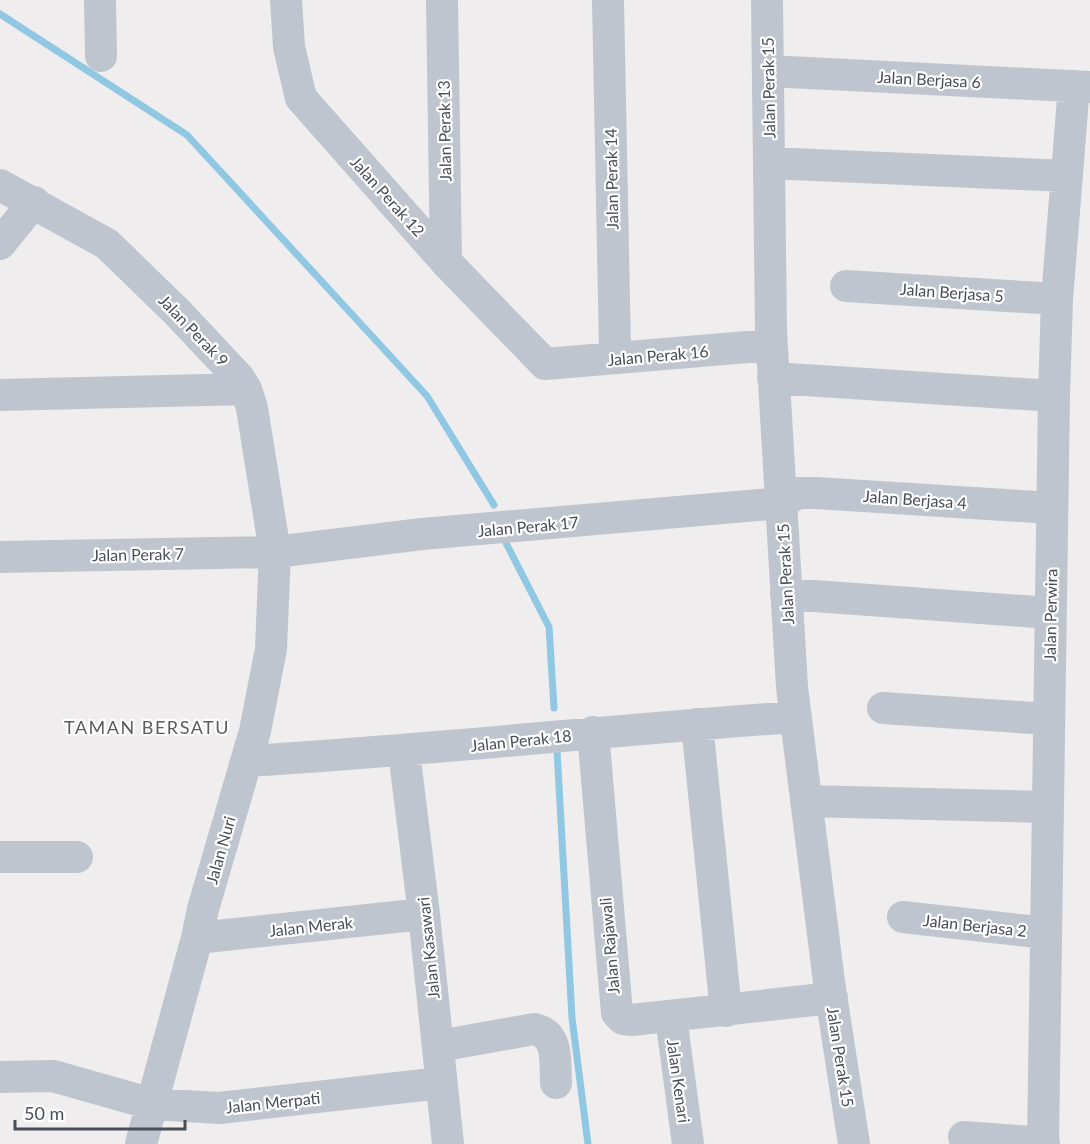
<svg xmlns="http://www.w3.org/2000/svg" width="1090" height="1144" viewBox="0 0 1090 1144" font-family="Lato,sans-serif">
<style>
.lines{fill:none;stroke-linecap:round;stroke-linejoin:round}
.stream{stroke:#90c7e2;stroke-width:7}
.minor{stroke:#bfc5ce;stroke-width:32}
.labels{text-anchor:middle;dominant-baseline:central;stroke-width:4.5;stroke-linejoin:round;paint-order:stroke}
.street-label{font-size:16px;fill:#474e58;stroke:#fff}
.neighbourhood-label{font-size:18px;letter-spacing:1.5px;fill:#5a5c61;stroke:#fff}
</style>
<rect width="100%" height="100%" fill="#efeded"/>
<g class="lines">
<path class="stream" d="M0,14L187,135L427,396L494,505
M505,541L549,627L554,708
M557,750L572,1018L588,1144"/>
<path class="minor" d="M100,0L101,56
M286,0L289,47L301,98L446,262L545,364L771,345
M442,0L446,262
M608,0L615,350L618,358
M767,0L771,331L792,687L829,982L854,1144
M768,71L1090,87
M769,163L1067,176
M0,185L107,244L178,313L239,378L246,389L252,408L275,552L271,649L255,731L203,909L197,938L141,1144
M0,244L34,202
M846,286L1057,299
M773,378L1054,396
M0,395L246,389
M0,557L275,552L422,534L781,503L798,493H816L1051,508
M786,594L1050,613
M883,708L1048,719
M697,724L726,1011
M593,732L617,1013L623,1019L632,1020L832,998
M404,752L424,914L448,1144
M247,761C430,750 612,730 795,717
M806,801L1047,807
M0,857H77
M903,917L1046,933
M197,938L424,914
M671,1017L688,1144
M439,1046L534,1029C559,1034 555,1061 556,1083
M0,1077L53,1076L152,1104L219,1108L441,1083
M964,1137L1044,1143
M1043,1144L1054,396L1057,299L1074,86"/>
</g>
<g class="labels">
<g class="street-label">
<text transform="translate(929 79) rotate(3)">Jalan Berjasa 6</text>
<text transform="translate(768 88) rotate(-91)">Jalan Perak 15</text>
<text transform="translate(444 131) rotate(-91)">Jalan Perak 13</text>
<text transform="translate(611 179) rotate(-91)">Jalan Perak 14</text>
<text transform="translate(388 196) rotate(48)">Jalan Perak 12</text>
<text transform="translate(952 292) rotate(4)">Jalan Berjasa 5</text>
<text transform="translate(194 330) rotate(46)">Jalan Perak 9</text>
<text transform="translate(658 355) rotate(-5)">Jalan Perak 16</text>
<text transform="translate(915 499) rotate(4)">Jalan Berjasa 4</text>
<text transform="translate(528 526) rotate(-5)">Jalan Perak 17</text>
<text transform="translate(138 554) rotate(-1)">Jalan Perak 7</text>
<text transform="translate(785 574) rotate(-93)">Jalan Perak 15</text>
<text transform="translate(1050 615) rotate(-89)">Jalan Perwira</text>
<text transform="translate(521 740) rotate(-6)">Jalan Perak 18</text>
<text transform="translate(220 850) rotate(-74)">Jalan Nuri</text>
<text transform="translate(975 925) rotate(6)">Jalan Berjasa 2</text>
<text transform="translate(311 926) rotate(-6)">Jalan Merak</text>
<text transform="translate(609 946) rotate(-95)">Jalan Rajawali</text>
<text transform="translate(428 948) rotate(-96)">Jalan Kasawari</text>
<text transform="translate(841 1057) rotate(81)">Jalan Perak 15</text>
<text transform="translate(679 1081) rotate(82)">Jalan Kenari</text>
<text transform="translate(273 1102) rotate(-6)">Jalan Merpati</text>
</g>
<g class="neighbourhood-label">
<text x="147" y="727">TAMAN BERSATU</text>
</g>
</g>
<path d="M15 1120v9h170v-9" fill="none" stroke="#474e58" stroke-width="3"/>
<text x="24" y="1120" font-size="18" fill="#474e58" stroke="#ffffff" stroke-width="4.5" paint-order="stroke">50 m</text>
</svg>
